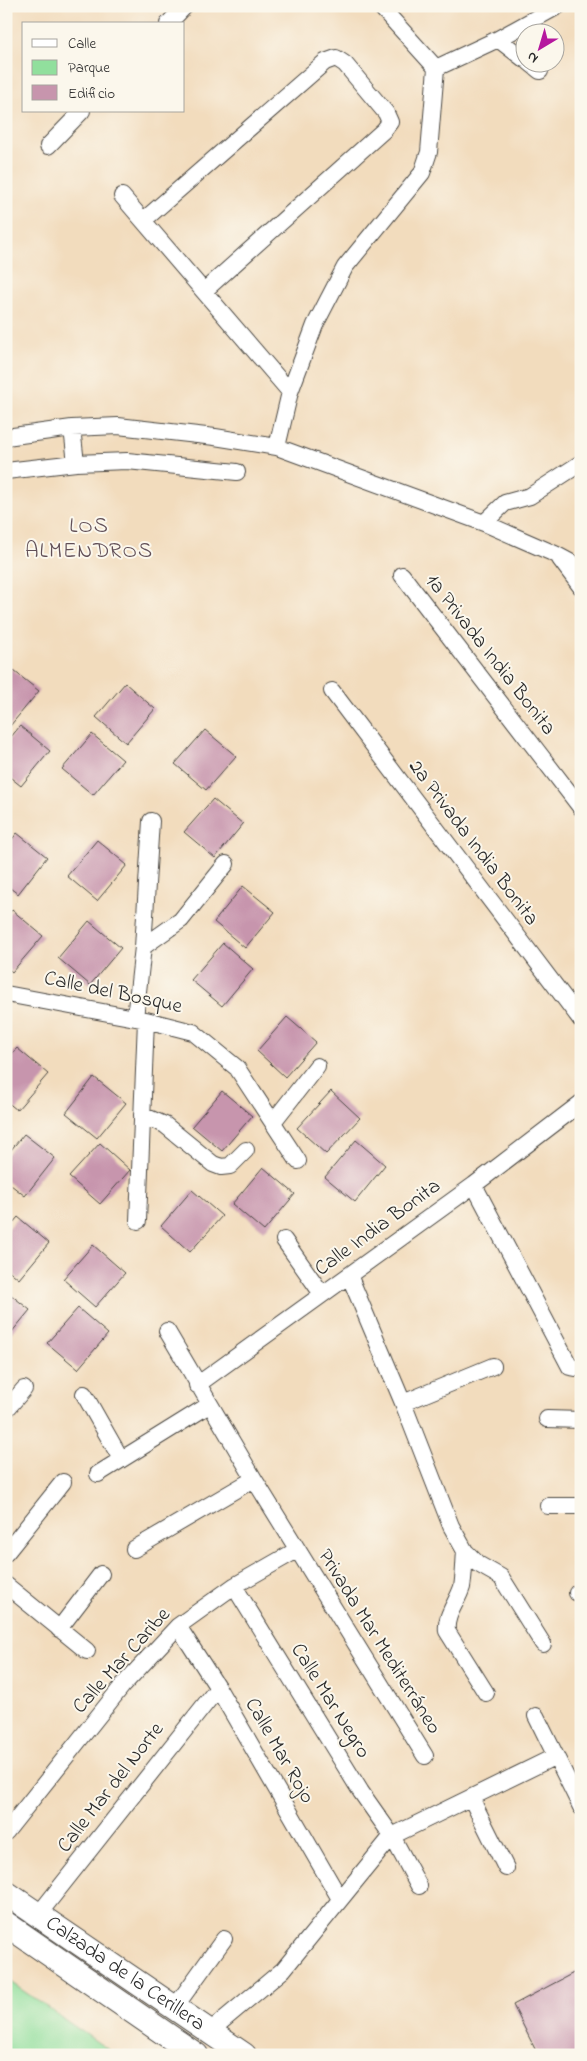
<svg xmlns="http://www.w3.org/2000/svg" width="587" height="2061" viewBox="0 0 587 2061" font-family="'Indie Flower',sans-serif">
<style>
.green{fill:#91df9d;stroke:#5e8564}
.building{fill:#c795ad}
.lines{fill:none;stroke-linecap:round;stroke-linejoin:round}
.street-casing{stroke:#494641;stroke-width:18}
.secondary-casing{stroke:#494641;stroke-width:26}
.street{stroke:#fff;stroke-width:16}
.secondary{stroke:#fff;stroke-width:24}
.labels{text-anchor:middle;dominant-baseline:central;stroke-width:4;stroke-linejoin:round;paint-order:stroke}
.street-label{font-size:21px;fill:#2b2b2b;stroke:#fbf7ec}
.neighbourhood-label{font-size:22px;letter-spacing:1px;fill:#625058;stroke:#fbf7ec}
</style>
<rect width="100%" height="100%" fill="#fbf7ec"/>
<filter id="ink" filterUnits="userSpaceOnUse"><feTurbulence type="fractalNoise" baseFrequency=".02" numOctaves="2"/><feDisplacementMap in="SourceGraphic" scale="10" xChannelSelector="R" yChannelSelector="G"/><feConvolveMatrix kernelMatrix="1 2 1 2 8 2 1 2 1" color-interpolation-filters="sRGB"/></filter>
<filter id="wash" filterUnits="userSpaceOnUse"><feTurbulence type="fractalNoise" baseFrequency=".0096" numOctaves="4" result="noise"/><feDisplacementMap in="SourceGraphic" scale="20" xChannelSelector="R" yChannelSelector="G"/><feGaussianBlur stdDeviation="1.12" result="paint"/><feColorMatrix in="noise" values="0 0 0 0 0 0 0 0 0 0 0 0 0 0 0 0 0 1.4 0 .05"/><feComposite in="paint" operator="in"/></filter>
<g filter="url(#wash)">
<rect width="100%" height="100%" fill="#f2dcbd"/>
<path class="green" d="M6,1979L116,2055H6Z"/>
<g id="blocks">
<path class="building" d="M9,667L39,691L10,726L6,723V670Z
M125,683L155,709L126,743L96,717Z
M20,726L50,751L21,786L6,774V743Z
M205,730L236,756L206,790L175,764Z
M92,734L123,760L93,795L62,769Z
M213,799L243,824L215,858L184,832Z
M17,833L47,857L18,894L6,885V847Z
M97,840L127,865L97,901L67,876Z
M243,886L275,912L245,948L214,922Z
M12,910L43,936L12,972L6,967V917Z
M89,921L121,948L90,985L58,958Z
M223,943L253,969L222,1006L191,980Z
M287,1017L316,1042L285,1077L257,1051Z
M17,1048L48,1074L17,1110L6,1101V1060Z
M94,1077L126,1103L97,1138L66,1113Z
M222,1091L252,1116L222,1151L192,1126Z
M331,1091L360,1118L326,1154L297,1128Z
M24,1134L55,1158L25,1196L6,1181V1156Z
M356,1140L385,1165L355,1202L325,1177Z
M100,1143L130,1170L100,1204L69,1177Z
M263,1167L295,1194L264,1231L232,1204Z
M192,1190L222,1216L190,1252L161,1226Z
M18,1217L49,1243L19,1279L6,1268V1231Z
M93,1245L125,1273L95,1307L63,1279Z
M6,1291L30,1310L6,1339Z
M78,1308L108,1334L78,1369L47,1343Z
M581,1969V2055H538L513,2005Z"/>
</g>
</g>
<g filter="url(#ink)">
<use href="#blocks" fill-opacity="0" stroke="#494641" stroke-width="1"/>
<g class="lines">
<defs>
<path id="street" d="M380,6L436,68
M168,24L185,6
M498,39L524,59
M529,62L540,71
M48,146L82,111
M122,196L290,392
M144,220L325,62L336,58L345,64L386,113L390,122L384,130L204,291
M72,428L76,463
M6,437L72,428L118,426L215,437L277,447L484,523L555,554L581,568
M277,447L290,392L315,325L345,267L422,173L429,152L436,68L498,39L558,6
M6,471L76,463L127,461L237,472
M484,523L505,503L530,496L581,463
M560,559L581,587
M402,575L581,808
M332,691L581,1020
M143,947L181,920L226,864
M6,994L146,1020L193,1032L237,1068L298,1161
M135,1018L143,947L151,821
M142,1115L165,1125L213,1164L221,1167L230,1166L246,1150
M273,1122L317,1066
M474,1185L570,1367L581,1369
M138,1221L146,1020
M284,1240L322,1294
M349,1275L403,1403L451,1526L465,1551L478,1564L501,1577L543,1644
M167,1331L254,1479L425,1756
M197,1385L474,1185L581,1103
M84,1394L121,1459
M403,1403L493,1366
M6,1410L24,1389
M547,1419L581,1420
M98,1474L209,1405
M548,1506H581
M134,1549L254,1479
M465,1551C464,1563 464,1576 462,1587C457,1603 445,1615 447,1631L486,1693
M6,1553L63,1482
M6,1585L87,1651
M234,1586L361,1792L392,1836L419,1886
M577,1593H581
M178,1626L218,1688L340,1899
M59,1629L101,1574
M536,1716L581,1807
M471,1798L506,1868
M6,1832L123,1685L178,1626L234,1586L297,1550
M38,1915L218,1688
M175,2007L224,1939
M210,2031L283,1970L392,1836L556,1756"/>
<g id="secondary">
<path id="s1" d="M6,1893L244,2055"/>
<path d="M6,1924L196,2055"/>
</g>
</defs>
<use href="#street" class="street-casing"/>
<use href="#secondary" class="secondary-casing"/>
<use href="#street" class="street"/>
<use href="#secondary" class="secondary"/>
</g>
</g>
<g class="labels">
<g class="street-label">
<text transform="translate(490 655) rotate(52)">1a Privada India Bonita</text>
<text transform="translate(473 843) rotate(53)">2a Privada India Bonita</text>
<text transform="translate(113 993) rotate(12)">Calle del Bosque</text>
<text transform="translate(378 1228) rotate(-36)">Calle India Bonita</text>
<text transform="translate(379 1642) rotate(58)">Privada Mar Mediterráneo</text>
<text transform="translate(122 1661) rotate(-48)">Calle Mar Caribe</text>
<text transform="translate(330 1701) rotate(58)">Calle Mar Negro</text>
<text transform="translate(279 1751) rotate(60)">Calle Mar Rojo</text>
<text transform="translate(111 1788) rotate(-52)">Calle Mar del Norte</text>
<text stroke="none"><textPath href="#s1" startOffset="144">Calzada de la Cerillera</textPath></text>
</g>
<g class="neighbourhood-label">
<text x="89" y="527">LOS<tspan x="89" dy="25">ALMENDROS</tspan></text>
</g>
</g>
<rect width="587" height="2061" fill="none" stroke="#fbf7ec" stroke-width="25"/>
<rect x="22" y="22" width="162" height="90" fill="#fbf7ec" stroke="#a8a59f"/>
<rect x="32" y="39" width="25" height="8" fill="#ffffff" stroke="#a8a59f"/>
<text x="68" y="48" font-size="15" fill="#2b2b2b">Calle</text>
<rect x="32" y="60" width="25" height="15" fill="#91df9d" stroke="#a8a59f"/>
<text x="68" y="72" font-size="15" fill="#2b2b2b">Parque</text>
<rect x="32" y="85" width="25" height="15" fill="#c795ad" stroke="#a8a59f"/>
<text x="68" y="98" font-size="15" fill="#2b2b2b">Edificio</text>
<g transform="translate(540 48) rotate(218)"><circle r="24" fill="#fbf7ec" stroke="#a8a59f"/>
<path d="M0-4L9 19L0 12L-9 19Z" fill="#b5179e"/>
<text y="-8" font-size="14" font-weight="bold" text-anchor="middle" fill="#2b2b2b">N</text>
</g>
</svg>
